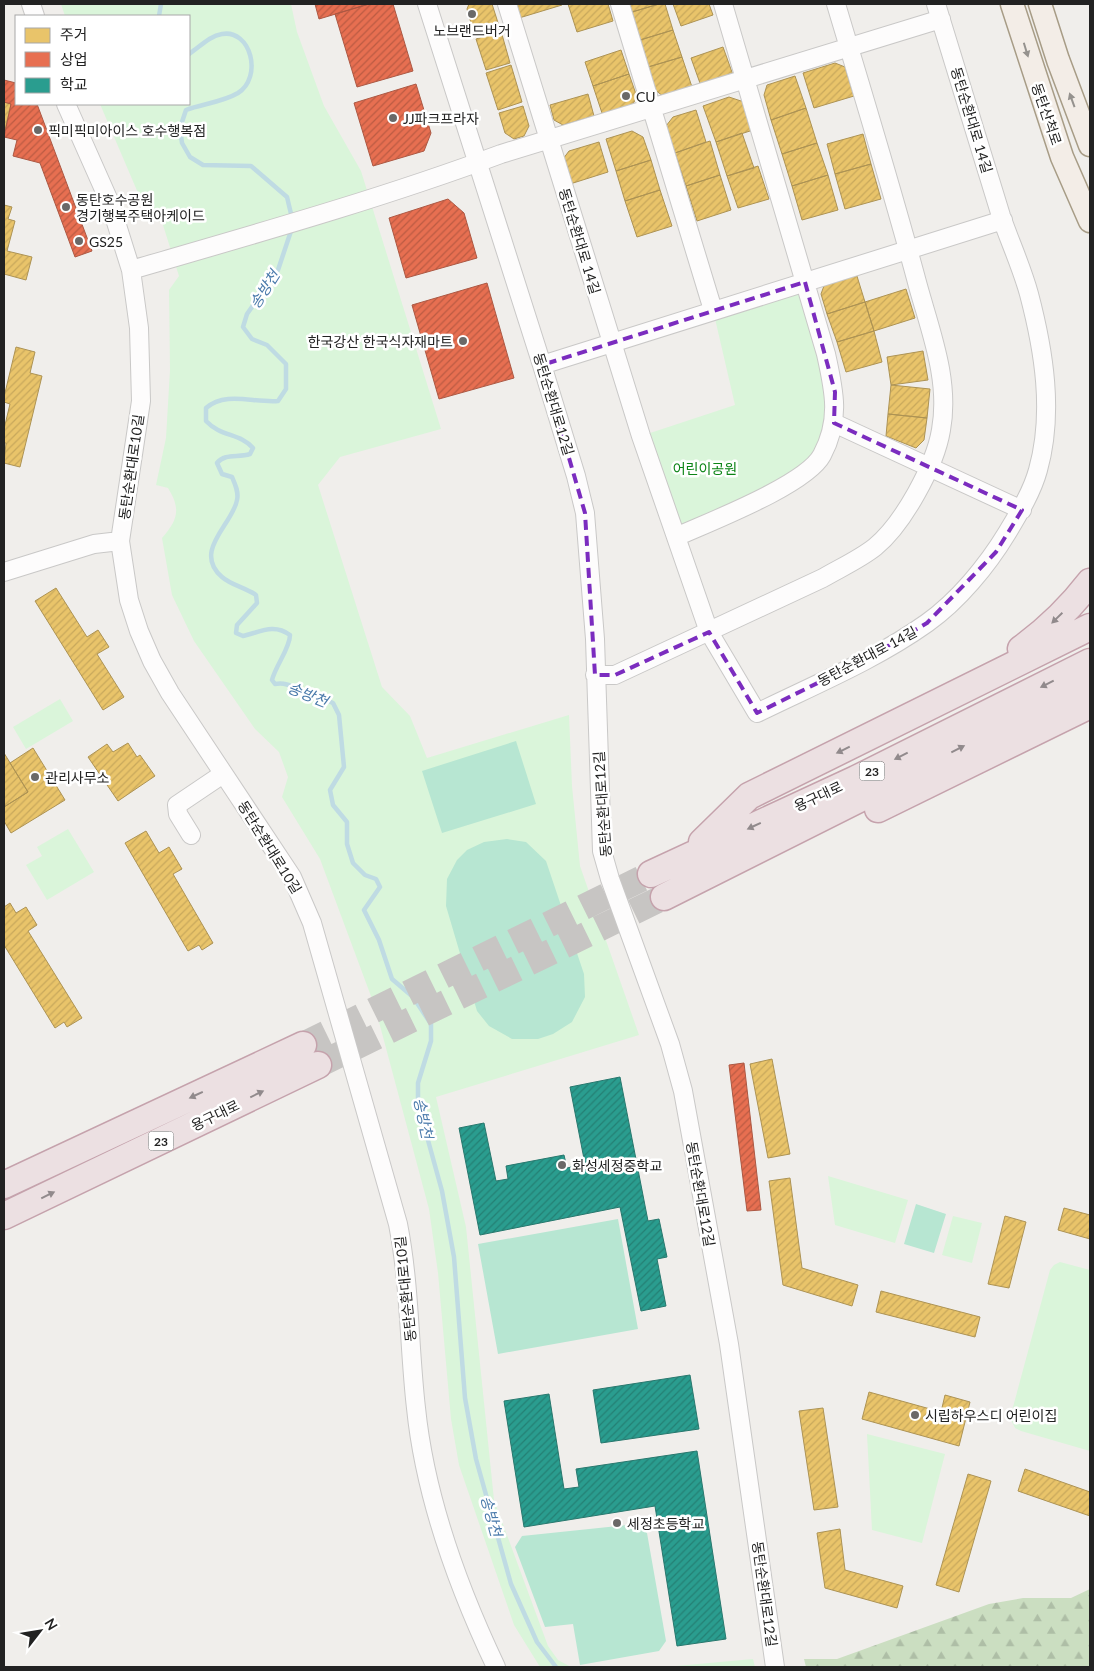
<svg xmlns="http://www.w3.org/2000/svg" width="1094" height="1671" viewBox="0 0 1094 1671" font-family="Lato,'Noto Sans KR',sans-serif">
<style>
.forest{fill:url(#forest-firs)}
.park{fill:#daf5da}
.pitch{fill:#b7e6d2}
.homes{fill:url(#homes-hatch);stroke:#ad9354}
.shops{fill:url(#shops-hatch);stroke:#ac5843}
.schools{fill:url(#schools-hatch);stroke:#28786e}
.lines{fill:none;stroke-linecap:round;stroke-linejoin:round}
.stream{stroke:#bfdbe3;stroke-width:4.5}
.highway-tunnel{stroke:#c7c5c3;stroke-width:26;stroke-dasharray:26 13;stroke-linecap:butt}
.minor-casing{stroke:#c9c8c7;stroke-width:20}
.major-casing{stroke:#a79c86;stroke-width:25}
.highway-casing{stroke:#c5a2ac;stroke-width:29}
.minor{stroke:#fdfcfc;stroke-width:18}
.major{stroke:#f3ede7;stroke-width:22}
.highway{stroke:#ece0e2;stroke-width:26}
.oneway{fill:#95928e}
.oneway2{fill:#918a8c}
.marked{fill:none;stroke:#7b2cbf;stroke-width:4;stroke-dasharray:10 6;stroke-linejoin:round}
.poi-dot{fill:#6a6968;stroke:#fff;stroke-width:2}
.labels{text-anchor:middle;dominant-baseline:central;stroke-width:5;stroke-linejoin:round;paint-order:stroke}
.shield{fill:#fff;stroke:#646464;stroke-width:1}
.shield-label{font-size:12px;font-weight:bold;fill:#222}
.poi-label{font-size:14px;fill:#222;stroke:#fff;text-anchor:start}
.street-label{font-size:14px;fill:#222;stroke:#fff}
.park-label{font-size:14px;fill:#0c8416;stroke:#fff}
.water-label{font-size:15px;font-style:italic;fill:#4a7aab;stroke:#fff}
</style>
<defs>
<pattern id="forest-firs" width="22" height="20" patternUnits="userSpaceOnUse" patternTransform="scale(1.25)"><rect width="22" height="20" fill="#cbdec1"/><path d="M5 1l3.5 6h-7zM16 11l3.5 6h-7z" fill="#aebea6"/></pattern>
<pattern id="homes-hatch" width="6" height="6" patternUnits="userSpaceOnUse" patternTransform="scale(1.25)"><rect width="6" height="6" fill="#e9c46a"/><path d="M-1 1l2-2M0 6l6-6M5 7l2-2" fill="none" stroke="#c8a85c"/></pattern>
<pattern id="shops-hatch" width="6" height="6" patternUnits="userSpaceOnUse" patternTransform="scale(1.25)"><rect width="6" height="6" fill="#e76f51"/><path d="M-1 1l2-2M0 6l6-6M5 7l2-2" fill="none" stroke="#bb5b43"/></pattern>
<pattern id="schools-hatch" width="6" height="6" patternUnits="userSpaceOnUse" patternTransform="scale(1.25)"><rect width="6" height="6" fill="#2a9d8f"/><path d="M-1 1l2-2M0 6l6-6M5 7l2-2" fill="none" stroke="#248074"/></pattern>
</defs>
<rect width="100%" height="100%" fill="#f0eeeb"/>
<path class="forest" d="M1090,1589V1667H806L804,1659H837L989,1604L1023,1598H1071Z"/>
<path class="park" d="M61,4H291L297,32L324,106L361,171L441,429L340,457L318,485L382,687L410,716L427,758L569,715L572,786L580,866L639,1035L436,1097L466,1227L494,1500L548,1646L558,1660L571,1667H540L514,1625L459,1465L451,1419L438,1273L429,1209L375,1007L320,859L282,797L288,777L279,752L255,729L194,641L172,595L162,538C178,520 181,509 168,488L156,485L166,438L170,370L169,290L179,276L163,225L141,200L100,104H189V16H65Z
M805,282L835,392L822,456L676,537L641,436L735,405L713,310Z
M60,699L73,721L26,749L13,727Z
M68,829L94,872L47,900L26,865L42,856L37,847Z
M828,1176L908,1200L895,1243L835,1225Z
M953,1216L982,1223L972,1263L942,1255Z
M1060,1262L1090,1270V1451L1021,1431L1015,1428L1010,1418L1050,1270L1054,1265Z
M867,1434L945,1454L922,1543L872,1530Z
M753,1659L755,1667H665Z"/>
<path class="pitch" d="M516,741L536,804L442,833L422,771Z
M507,839L526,842L546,861L584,974L585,997L572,1022L553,1034L538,1039H512L489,1026L477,1011L446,906L447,879L457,860L467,850L484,842Z
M916,1204L946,1214L934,1253L904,1244Z
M618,1219L638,1329L498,1354L478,1244Z
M637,1524L647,1533L666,1641L659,1651L580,1665L573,1624L545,1627L515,1547L522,1536Z"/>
<path class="homes" d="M469,4H492L500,29L475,37L467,9Z
M514,4H562V5L519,18Z
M568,4H608L613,21L577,32Z
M629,4H659L632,12Z
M659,4H665L673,30L640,40L632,12Z
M673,4H709L713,15L681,26Z
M673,30L682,57L648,67L640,40Z
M501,31L510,63L486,70L476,39Z
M723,47L733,75L701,86L691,58Z
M621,50L629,74L593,86L585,62Z
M682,57L692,87L663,96L655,90L648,67Z
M835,63L845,67L854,96L814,108L803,73Z
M511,65L522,102L498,110L486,73Z
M629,74L637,97L631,107L603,116L593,86Z
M795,76L806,108L771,120L764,95L767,85Z
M588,94L594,116L563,125L554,120L550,105Z
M729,97L744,102L753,130L716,142L703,106Z
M4,102L11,104L5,130L4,129Z
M523,106L529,126L524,136L514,139L505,133L499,113Z
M806,108L817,143L782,154L771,120Z
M696,110L706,142L675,153L666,126L673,117Z
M632,131L643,137L651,160L616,171L606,139Z
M742,133L754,168L727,176L716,142Z
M863,134L871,164L835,174L827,144Z
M710,141L720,175L686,186L675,153Z
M599,142L608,172L570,184L563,159L569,151Z
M817,143L828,175L792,186L782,154Z
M651,160L660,190L625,201L616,171Z
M871,164L881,199L845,209L835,174Z
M758,166L769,199L738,208L727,176Z
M720,175L731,210L697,221L686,186Z
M828,175L838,210L802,220L792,186Z
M660,190L672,226L637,237L625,201Z
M4,205L12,207L8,219L15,221L7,251L32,257L26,280L4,274Z
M856,273L865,302L827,314L821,294L825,283Z
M906,289L915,318L874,331L865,302Z
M865,302L874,331L837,342L827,314Z
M874,331L882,362L846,372L837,342Z
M16,347L35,352L30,373L42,376L20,467L4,463L6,443H4V429L10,404L4,402V397Z
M923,351L928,380L891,385L887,357Z
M891,385L930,389L927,418L888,414Z
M888,414L927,418L924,440L916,448L886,436Z
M56,588L87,637L98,630L109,647L97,654L124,697L103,710L35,601Z
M128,743L137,757L140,755L155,776L118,801L88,757L107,744L113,752Z
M33,748L65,800L11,833L4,821V807L28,792L10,763Z
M4,753L28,792L4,807Z
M146,831L159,853L169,847L182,869L173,874L213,943L202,950L199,945L188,951L125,843Z
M10,903L16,913L26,907L37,925L28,931L82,1018L67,1027L64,1022L55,1028L4,945V907Z
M772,1059L790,1154L768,1158L750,1064Z
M790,1178L802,1268L858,1285L852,1306L783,1285L769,1181Z
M1064,1208L1090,1215V1239L1058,1230Z
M1005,1216L1026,1222L1009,1288L988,1284Z
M881,1291L980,1317L975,1337L876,1312Z
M869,1392L941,1412L945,1395L970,1402L959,1446L862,1419Z
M823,1408L838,1507L814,1510L799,1411Z
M1025,1469L1090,1492V1516L1018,1491Z
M968,1474L991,1481L959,1592L936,1585Z
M840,1529L845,1570L903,1586L897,1608L825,1588L817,1533Z"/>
<path class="shops" d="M315,4H369L319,19Z
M369,4H393L413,71L357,87L335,14Z
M4,80L16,83V104H37L92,251L75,257L40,163L13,156L17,140L4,137L11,104L4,102Z
M416,84L431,133L424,151L373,166L354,103Z
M448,199L464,213L477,258L406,278L389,218Z
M487,283L514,378L439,399L412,305Z
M744,1063L761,1210L747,1211L729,1065Z"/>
<path class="schools" d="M620,1077L648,1221L659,1219L667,1257L657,1259L666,1306L641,1311L620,1207L480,1235L459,1128L484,1123L496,1181L508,1179L506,1166L564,1155L567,1168L585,1164L570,1087Z
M690,1375L699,1429L601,1443L593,1390Z
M549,1394L564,1489L579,1487L576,1469L697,1451L726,1639L677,1646L655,1506L524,1527L504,1401Z"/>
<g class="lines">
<path class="stream" d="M159,16L161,4
M189,54C200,47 209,36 222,34C251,29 263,77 238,93C223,102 202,104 186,110L180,128L182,143L190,157L203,165L251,166L287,197L292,218
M292,228L278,270L247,314L243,327L252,339L267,345L286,364V389L278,401C253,403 226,391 206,408V421C221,437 240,433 253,448L250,454C238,458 225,453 217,463L222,474L232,477C235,484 239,492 237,500C233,524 192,551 222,577C231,585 246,588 256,595L257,603L237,625L236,633L243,636C260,632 274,623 290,635C290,648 276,665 272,680L275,684C289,682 293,688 306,693C315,696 324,699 333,703L339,715L344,767L330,790L333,805L347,822V844L353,863L365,875L376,879L380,887L364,910L379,940L392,979L413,997L431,1024V1041L418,1083V1104L442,1191L454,1257L465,1398L476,1459L511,1584L537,1642L556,1667"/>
<path class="highway-tunnel" d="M303,1045L651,874
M318,1065L664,897"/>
<defs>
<path id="minor" d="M31,4L35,16
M427,4L542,365L576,476L585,513L595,639L602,851L610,879L670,1044L683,1091L729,1344L775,1667
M507,4L641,436L709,632L757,713C814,685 875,660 927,623C958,601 987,566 1007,533C1019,513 1032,492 1038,470C1054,413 1044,351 1029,294C1022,268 1010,242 1001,216C979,145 958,75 936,4
M620,4L713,310
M66,104L110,203L131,270L139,328L141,401L120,541L129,600L139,631L152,661L170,693L292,877L312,923L398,1224C410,1285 409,1347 416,1408C425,1497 458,1587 496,1667
M131,270C255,234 380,199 501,154L941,19
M542,365L1003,220
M834,423L1022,510
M676,537C709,522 806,485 822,455C841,420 834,390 826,354L723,4
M4,572L94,544L120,541
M595,675H615L823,578C840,568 860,559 875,547C903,524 935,466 941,430C950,381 931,333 918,286C893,192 864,98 836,4
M191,835L178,814L177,805L223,774"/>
<path id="major" d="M1012,4L1062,157L1090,221
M1040,4L1058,60L1090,145"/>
<path id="highway" d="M1021,649C1047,630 1070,608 1090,582
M878,809L1090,705
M702,842L749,796L1090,627
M651,874L856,779L1090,662
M664,897L1090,683
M4,1185L303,1045
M4,1216L318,1065"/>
</defs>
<use href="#minor" class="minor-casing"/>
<use href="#major" class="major-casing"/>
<use href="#highway" class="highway-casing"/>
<use href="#minor" class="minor"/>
<use href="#major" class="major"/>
<use href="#highway" class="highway"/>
</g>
<defs><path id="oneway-solid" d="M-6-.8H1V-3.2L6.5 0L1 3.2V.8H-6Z" transform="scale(1.25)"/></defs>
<g class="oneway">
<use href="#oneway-solid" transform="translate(1026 50) rotate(73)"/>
<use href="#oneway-solid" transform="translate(1072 100) rotate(-110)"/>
</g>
<g class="oneway2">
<use href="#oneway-solid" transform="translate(1057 618) rotate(136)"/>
<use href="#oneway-solid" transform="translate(1047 684) rotate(153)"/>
<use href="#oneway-solid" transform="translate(958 749) rotate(-27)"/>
<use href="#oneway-solid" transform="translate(843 750) rotate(154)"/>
<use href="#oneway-solid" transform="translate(901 756) rotate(153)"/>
<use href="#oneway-solid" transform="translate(754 826) rotate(155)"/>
<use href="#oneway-solid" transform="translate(257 1094) rotate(-26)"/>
<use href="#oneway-solid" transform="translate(196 1095) rotate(155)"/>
<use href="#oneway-solid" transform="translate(48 1195) rotate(-26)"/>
</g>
<path class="marked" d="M805,282L835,392L834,423L1022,510L996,552L927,623L866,659L757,713L709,632L615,675H595L585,513L542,365Z"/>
<g class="poi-dot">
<circle cx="472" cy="14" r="5"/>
<circle cx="626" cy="96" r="5"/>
<circle cx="393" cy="118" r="5"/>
<circle cx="38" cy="130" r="5"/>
<circle cx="66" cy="207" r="5"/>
<circle cx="79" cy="241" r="5"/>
<circle cx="463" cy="341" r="5"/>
<circle cx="35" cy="777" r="5"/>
<circle cx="562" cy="1165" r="5"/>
<circle cx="915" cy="1415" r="5"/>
<circle cx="617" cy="1523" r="5"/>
</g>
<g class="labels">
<g class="shield">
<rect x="859.5" y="761.5" width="25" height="19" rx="4"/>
<rect x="148.5" y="1131.5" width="25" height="19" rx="4"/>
</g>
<g class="shield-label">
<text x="872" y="771">23</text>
<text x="161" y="1141">23</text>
</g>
<g class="poi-label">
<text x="472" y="30" text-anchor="middle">노브랜드버거</text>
<text x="636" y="96">CU</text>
<text x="403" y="118">JJ파크프라자</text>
<text x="48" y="130">픽미픽미아이스 호수행복점</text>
<text x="76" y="199">동탄호수공원<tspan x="76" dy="16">경기행복주택아케이드</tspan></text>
<text x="89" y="241">GS25</text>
<text x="453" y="341" text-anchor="end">한국강산 한국식자재마트</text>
<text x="45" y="777">관리사무소</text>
<text x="572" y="1165">화성세정중학교</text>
<text x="925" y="1415">시립하우스디 어린이집</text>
<text x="627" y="1523">세정초등학교</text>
</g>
<g class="street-label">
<text transform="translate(1047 114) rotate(71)">동탄산척로</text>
<text transform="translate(972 120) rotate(73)">동탄순환대로 14길</text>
<text transform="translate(580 241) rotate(73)">동탄순환대로 14길</text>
<text transform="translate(554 404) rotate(73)">동탄순환대로12길</text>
<text transform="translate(131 467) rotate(-82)">동탄순환대로10길</text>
<text transform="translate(867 656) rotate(-28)">동탄순환대로 14길</text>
<text transform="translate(818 796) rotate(-25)">용구대로</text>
<text transform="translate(602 804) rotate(-94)">동탄순환대로12길</text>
<text transform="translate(270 847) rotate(58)">동탄순환대로10길</text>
<text transform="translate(215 1115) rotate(-26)">용구대로</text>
<text transform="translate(701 1194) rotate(80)">동탄순환대로12길</text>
<text transform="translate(405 1289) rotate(-96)">동탄순환대로10길</text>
<text transform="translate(765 1594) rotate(82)">동탄순환대로12길</text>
</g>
<g class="park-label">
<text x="705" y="468">어린이공원</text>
</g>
<g class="water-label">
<text transform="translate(264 289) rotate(-57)">송방천</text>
<text transform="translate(308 694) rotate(22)">송방천</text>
<text transform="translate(424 1118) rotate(78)">송방천</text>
<text transform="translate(492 1516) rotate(75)">송방천</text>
</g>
</g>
<rect width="1094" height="1671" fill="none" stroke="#222222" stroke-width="10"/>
<rect x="15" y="15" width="175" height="90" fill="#ffffff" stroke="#a7a7a7"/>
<rect x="25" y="28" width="25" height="15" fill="#e9c46a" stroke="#a7a7a7"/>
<text x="60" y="40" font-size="15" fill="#222222">주거</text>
<rect x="25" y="52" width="25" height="15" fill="#e76f51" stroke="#a7a7a7"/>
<text x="60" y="65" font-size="15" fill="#222222">상업</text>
<rect x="25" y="78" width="25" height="15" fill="#2a9d8f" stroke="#a7a7a7"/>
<text x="60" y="90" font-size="15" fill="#222222">학교</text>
<g transform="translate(40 1631) rotate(59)" stroke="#ffffff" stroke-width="4" paint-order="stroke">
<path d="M0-4L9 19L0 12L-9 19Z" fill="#222222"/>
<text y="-8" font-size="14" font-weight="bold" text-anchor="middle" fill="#222222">N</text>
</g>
</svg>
